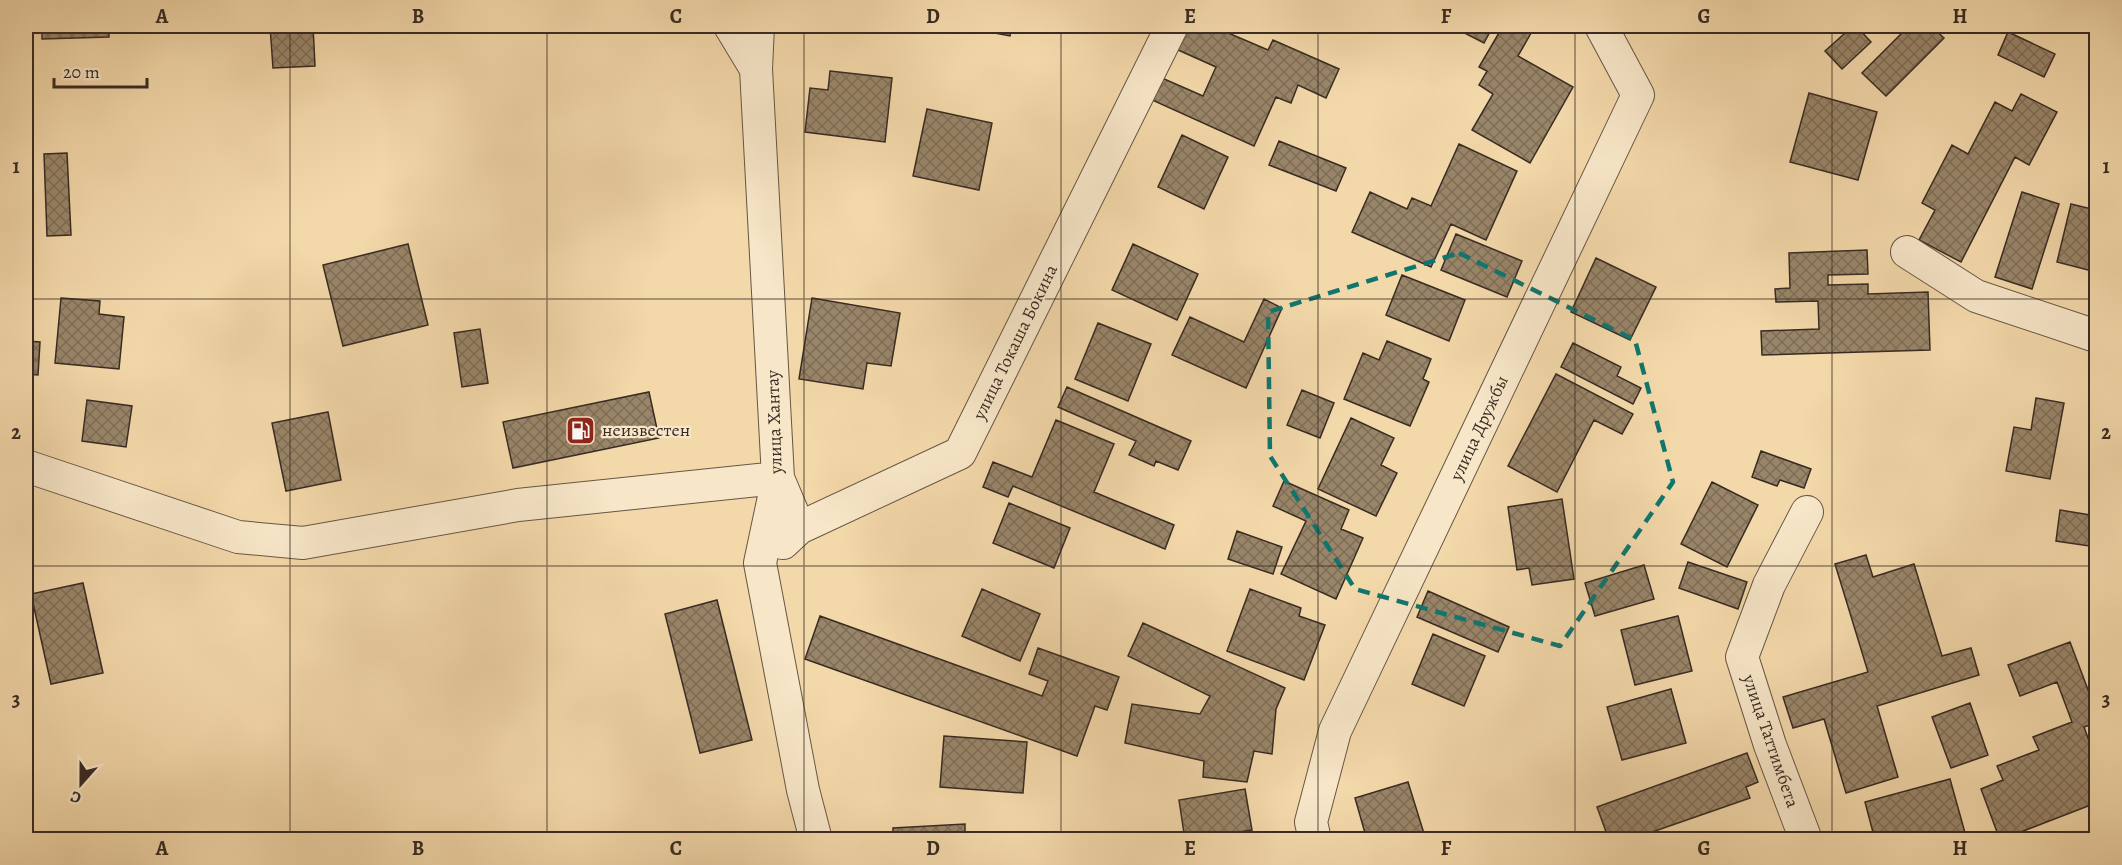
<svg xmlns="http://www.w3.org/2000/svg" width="2122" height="865" viewBox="0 0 2122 865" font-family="Alegreya,serif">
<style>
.building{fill:url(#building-cross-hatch);stroke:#382b23;stroke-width:1.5}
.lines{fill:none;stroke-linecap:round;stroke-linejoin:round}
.minor-casing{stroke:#675645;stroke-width:34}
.minor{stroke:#f7e6c8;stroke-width:32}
.marked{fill:none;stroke:#0f766e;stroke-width:4.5;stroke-dasharray:12 8;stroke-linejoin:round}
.grid{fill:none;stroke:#382b23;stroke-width:1.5;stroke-opacity:0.55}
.labels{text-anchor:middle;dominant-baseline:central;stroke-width:4.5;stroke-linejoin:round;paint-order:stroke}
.street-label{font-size:18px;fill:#382b23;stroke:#f7e6c8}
.poi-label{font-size:18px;fill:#382b23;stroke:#f7e6c8;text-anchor:start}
.neatline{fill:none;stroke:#382b23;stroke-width:2}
.grid-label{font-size:20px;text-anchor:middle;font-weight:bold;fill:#382b23}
</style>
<defs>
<pattern id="building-cross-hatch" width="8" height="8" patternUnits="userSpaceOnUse" patternTransform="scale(1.5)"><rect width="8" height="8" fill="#998569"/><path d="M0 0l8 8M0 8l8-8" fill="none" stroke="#7e6d56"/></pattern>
</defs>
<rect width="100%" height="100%" fill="#f3d8aa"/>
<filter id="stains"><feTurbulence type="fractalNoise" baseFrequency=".00333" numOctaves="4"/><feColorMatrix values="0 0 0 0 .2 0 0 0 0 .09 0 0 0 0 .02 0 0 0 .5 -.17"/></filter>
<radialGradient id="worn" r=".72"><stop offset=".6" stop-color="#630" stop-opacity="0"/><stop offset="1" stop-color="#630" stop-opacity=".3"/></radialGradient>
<path class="building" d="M42,26H109V37L42,39Z
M270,26H313L315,66L273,68Z
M957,26H1012L1010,36Z
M1186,26H1212L1268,50L1273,40L1339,69L1326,98L1298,85L1291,103L1276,97L1254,146L1152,100L1162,78L1203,96L1216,67L1176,49Z
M1278,26H1297L1294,32Z
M1451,26H1493L1484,43Z
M1503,26H1535L1518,56L1573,87L1530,163L1472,130L1493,94L1479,85L1487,71L1479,67Z
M1853,26H1856L1871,42L1842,69L1825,51Z
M1909,26H1931L1944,38L1886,96L1862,73Z
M2008,32L2055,54L2044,77L1998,55Z
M830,71L892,78L885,142L805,132L810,88L828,90Z
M1809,93L1877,112L1858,180L1790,162Z
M2021,94L2057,112L2029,165L2015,157L1961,262L1919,240L1935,210L1922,203L1952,145L1968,154L1995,102L2012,111Z
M927,109L992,123L979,190L913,176Z
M1182,135L1228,157L1204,209L1158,187Z
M1279,141L1346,168L1336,191L1269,165Z
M1459,144L1517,171L1486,240L1451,224L1431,267L1352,232L1370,192L1407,209L1412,198L1431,206Z
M67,153L71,235L47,236L44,154Z
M2022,192L2059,204L2032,289L1995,277Z
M2071,204L2096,210V272L2057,262Z
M1456,234L1522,261L1507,297L1441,270Z
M408,244L428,325L343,346L323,265Z
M1133,244L1198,274L1177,320L1112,290Z
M1867,250L1868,274L1828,275V285L1868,284V294L1928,292L1930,350L1762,355L1761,331L1819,329L1818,301L1776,302L1775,289L1790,288L1789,253Z
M1596,258L1656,287L1630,340L1571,312Z
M1402,275L1465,300L1449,341L1386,315Z
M61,298L100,301L99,314L124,317L119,369L55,363Z
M812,298L900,313L891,366L867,363L863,389L799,379Z
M1264,299L1282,308L1246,388L1172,355L1190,317L1244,342Z
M1098,323L1151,344L1128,401L1075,379Z
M480,329L488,383L462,387L454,333Z
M26,341L40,342L38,375L26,374Z
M1387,341L1431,359L1423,379L1429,382L1410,426L1344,399L1363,353L1379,360Z
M1573,343L1621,367L1617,376L1641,388L1633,404L1561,367Z
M1556,374L1633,414L1622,434L1594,420L1557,492L1508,466Z
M1067,387L1191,441L1178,470L1156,461L1154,466L1129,455L1136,441L1058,407Z
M1302,390L1334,403L1320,438L1287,425Z
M649,392L659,438L513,468L503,422Z
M2036,398L2064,403L2050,479L2006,471L2014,427L2031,430Z
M87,400L132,406L126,447L82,441Z
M328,412L341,480L286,491L272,423Z
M1351,418L1394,438L1381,465L1397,473L1376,516L1318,489Z
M1056,420L1114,444L1094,492L1174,525L1165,549L1013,486L1008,497L983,487L993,462L1032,477Z
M1761,451L1811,469L1804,488L1780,480L1777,486L1752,477Z
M1284,481L1349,510L1341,529L1363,538L1336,599L1281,574L1306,521L1273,506Z
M1712,482L1758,505L1727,567L1681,544Z
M1562,499L1574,579L1532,585L1529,568L1517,570L1508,507Z
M1009,503L1070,528L1054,568L993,543Z
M2060,510L2096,516V547L2056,541Z
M1237,531L1282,547L1273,574L1228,559Z
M1866,555L1873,577L1914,564L1942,656L1971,648L1979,675L1877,706L1898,777L1846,793L1824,719L1793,728L1783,697L1868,672L1835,564Z
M1688,562L1747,582L1738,609L1679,588Z
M1644,565L1654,599L1595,616L1585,583Z
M83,583L103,673L51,684L31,594Z
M982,589L1040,614L1020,661L962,636Z
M1250,589L1301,608L1299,616L1325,625L1304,680L1227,651Z
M1428,591L1509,627L1498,652L1417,617Z
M717,600L752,740L700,753L665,614Z
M820,616L1042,696L1048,681L1029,674L1038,648L1119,677L1107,710L1095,706L1077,756L805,659Z
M1678,616L1692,671L1635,685L1621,630Z
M1143,623L1285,688L1276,709L1272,754L1254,751L1247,782L1203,777L1204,761L1125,743L1132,704L1200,714L1210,696L1128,656Z
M1433,634L1485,656L1464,706L1412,684Z
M2070,642L2096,711V723L2084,727L2096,760V803L2000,840L1981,789L2003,780L1997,766L2039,750L2033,737L2072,722L2057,682L2020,696L2008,665Z
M1671,689L1686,743L1622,760L1607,707Z
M1970,703L1988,755L1951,768L1932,717Z
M944,736L1027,742L1023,793L940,787Z
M1747,753L1758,782L1746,787L1750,798L1655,831L1658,840H1609L1597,807Z
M1950,779L1967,840H1875L1865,802Z
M1408,782L1426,840H1367L1355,798Z
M1245,789L1252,830L1185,840L1179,800Z
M965,824V840H893V828Z
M1755,834L1757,840H1739Z"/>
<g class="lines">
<defs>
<path id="minor" d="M730,26L756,69
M758,26L756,69L778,478L760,563L803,790L816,840
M1907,252L1976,296L2096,336
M26,466L238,537L303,543L518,505L778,478L799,528
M783,543L799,528L960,453L1172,26
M1315,840L1311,822L1335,731L1638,95L1601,26
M1806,840L1770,745L1742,657L1769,585L1807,512"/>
</defs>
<use href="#minor" class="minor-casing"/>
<use href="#minor" class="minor"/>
</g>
<path class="marked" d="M1459,253L1635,340L1673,482L1560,646L1355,589L1270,456L1268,312Z"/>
<path class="grid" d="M290,26V840M547,26V840M804,26V840M1061,26V840M1318,26V840M1575,26V840M1832,26V840M26,299H2096M26,566H2096"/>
<defs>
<symbol id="fuel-square" viewBox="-11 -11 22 22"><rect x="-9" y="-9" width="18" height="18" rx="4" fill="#8f2418" stroke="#f7e6c8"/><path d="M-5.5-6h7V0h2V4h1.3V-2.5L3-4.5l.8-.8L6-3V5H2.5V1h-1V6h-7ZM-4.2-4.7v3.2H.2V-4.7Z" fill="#fff"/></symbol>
</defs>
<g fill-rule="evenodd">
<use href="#fuel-square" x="564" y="414" width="33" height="33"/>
</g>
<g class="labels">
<g class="street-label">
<text transform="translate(1015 342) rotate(-64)">улица Токаша Бокина</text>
<text transform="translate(774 422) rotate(-92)">улица Хантау</text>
<text transform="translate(1479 428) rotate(-65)">улица Дружбы</text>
<text transform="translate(1771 741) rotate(71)">улица Таттимбета</text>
</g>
<g class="poi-label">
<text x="602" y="430">неизвестен</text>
</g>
</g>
<rect width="2122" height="865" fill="none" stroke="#f3d8aa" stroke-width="66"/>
<g transform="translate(81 784) rotate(201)" stroke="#f7e6c8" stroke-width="4.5" paint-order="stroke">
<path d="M0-4.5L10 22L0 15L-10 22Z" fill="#382b23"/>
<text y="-9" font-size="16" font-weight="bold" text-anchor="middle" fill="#382b23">С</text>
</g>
<path d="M54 78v9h93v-9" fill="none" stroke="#382b23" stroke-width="3"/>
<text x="63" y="78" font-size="18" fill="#382b23" stroke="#f7e6c8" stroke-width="4.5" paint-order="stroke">20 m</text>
<rect x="33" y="33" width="2056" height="799" class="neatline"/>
<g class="grid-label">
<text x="162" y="23">A</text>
<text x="418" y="23">B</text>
<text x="676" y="23">C</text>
<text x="933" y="23">D</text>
<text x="1190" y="23">E</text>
<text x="1446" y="23">F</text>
<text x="1704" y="23">G</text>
<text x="1960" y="23">H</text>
<text x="16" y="173">1</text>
<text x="2106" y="173">1</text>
<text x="16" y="439">2</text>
<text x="2106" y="439">2</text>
<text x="16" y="706">3</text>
<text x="2106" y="706">3</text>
<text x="162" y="855">A</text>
<text x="418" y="855">B</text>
<text x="676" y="855">C</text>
<text x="933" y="855">D</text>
<text x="1190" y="855">E</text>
<text x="1446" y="855">F</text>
<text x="1704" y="855">G</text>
<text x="1960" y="855">H</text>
</g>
<rect width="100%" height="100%" filter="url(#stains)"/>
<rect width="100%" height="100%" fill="url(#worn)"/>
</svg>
